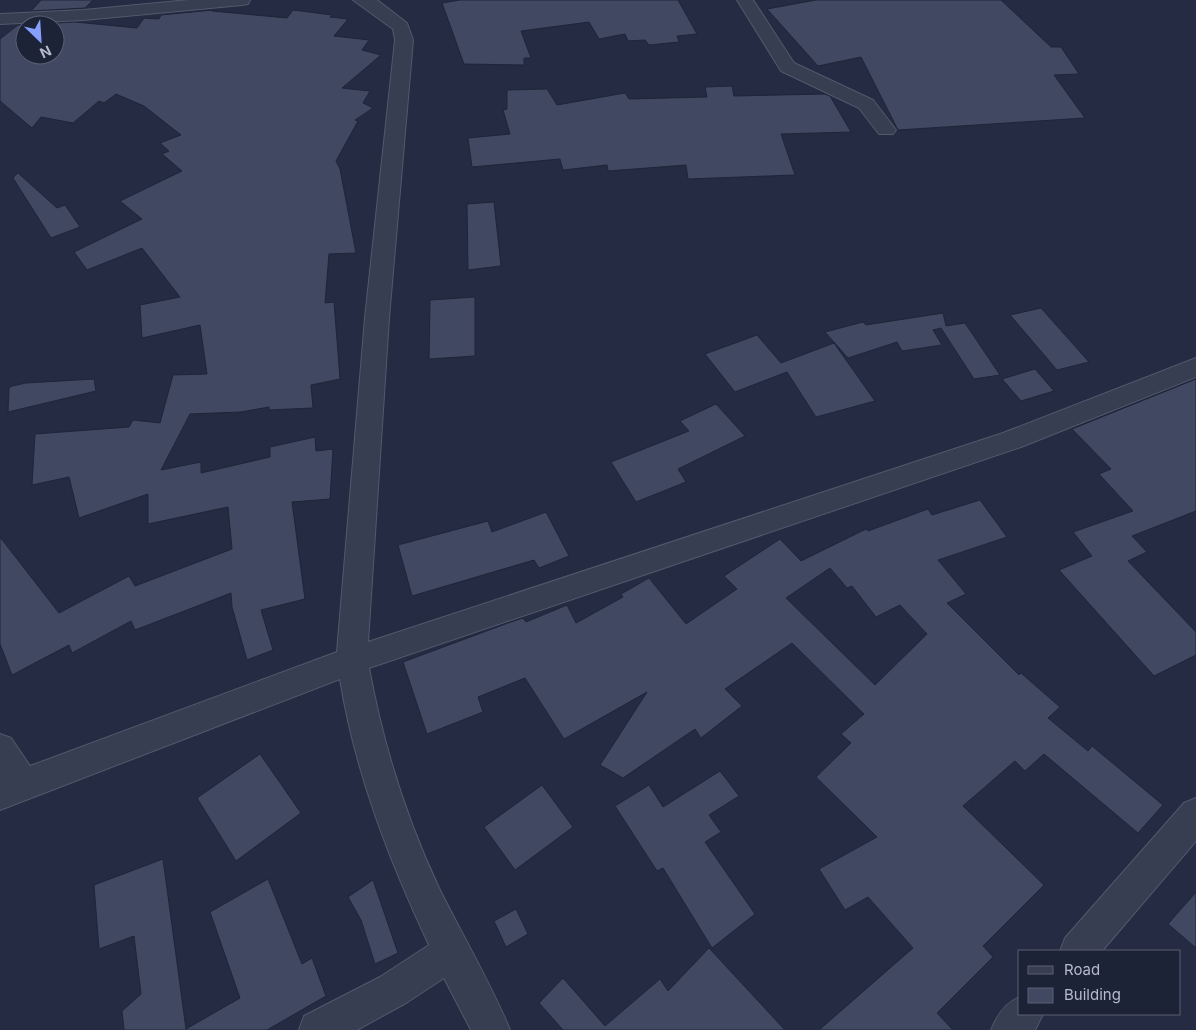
<svg xmlns="http://www.w3.org/2000/svg" width="1196" height="1030" viewBox="0 0 1196 1030" font-family="Inter,sans-serif">
<style>
.building{fill:#404862;stroke:#1f2539;fill-rule:evenodd}
.lines{fill:none;stroke-linecap:round;stroke-linejoin:round}
.minor-casing{stroke:#53596c;stroke-width:2}
.minor{fill:#383e52;fill-rule:evenodd}
</style>
<rect width="100%" height="100%" fill="#242b42"/>
<path class="building" d="M41,0H93L85,8L31,11Z
M460,0H678L697,34L677,36L679,42L649,45L645,40L628,41L625,34L599,39L589,22L521,31L531,58H524V65L464,64L442,3Z
M816,0H1001L1051,47H1061L1079,74L1054,75L1085,118L898,130L861,57L818,66L767,9Z
M213,10L212,11L287,18L293,10L332,15L330,17L348,19L334,36L369,40L362,50L381,55L342,88L370,91L363,103L373,108L355,120L358,121L336,161L340,169L356,253L329,254L325,303L334,302L340,379L311,385L313,408L269,410V407L241,412L190,414L161,470L201,462V473L270,457V447L315,437L316,451L333,449L330,499L292,502L305,599L261,610L273,650L247,660L232,607L231,593L135,630L131,621L72,653L69,645L12,675L0,644V537L59,613L129,576L135,586L232,549L228,507L148,524V494L79,518L69,477L32,485L35,434L129,427L133,420L160,423L173,375L207,374L200,325L142,338L140,305L180,297L142,248L87,270L74,252L142,219L120,201L182,171L162,154L169,151L160,143L181,135L144,106L116,94L104,103L99,101L73,123L41,117L32,128L0,101V39L18,25L75,22L137,28L144,18L159,19L161,15ZM25,25H55V55H25Z
M732,86L734,96L825,94L830,96L851,132L781,134L795,175L688,179L686,165L608,171L607,165L563,170L560,159L472,167L468,138L510,134L503,110L507,109V90L547,89L557,105L625,93L629,99L707,97L705,87Z
M18,173L57,208L65,205L80,227L51,238L13,178Z
M494,202L501,266L468,270L467,204Z
M475,297V356L429,359L430,300Z
M1041,308L1089,362L1057,370L1010,315Z
M943,313L946,326L965,323L1000,375L974,379L941,328L933,330L942,345L902,351L897,342L848,358L825,332L863,322L866,325Z
M757,335L781,363L834,343L875,401L816,417L787,372L735,392L705,354Z
M1035,369L1054,391L1021,401L1002,379Z
M94,379L96,391L8,412L9,388L12,386L26,383Z
M1196,379V511L1132,536L1147,552L1128,561L1196,632V655L1154,676L1059,570L1092,556L1073,532L1133,511L1099,474L1111,469L1072,429Z
M716,404L745,436L678,469L686,482L636,502L611,462L689,431L680,421Z
M980,500L1007,537L938,560L966,594L947,603L1019,675L1021,673L1060,707L1048,718L1088,751L1092,746L1163,805L1138,833L1044,754L1025,771L1015,761L963,806L1044,885L983,946L993,957L937,1013L953,1030H819L913,948L868,897L845,910L819,869L877,837L816,777L851,743L841,734L864,714L792,643L725,689L742,706L701,738L695,729L623,778L600,765L647,692L564,739L525,678L478,697L483,712L427,734L403,662L508,623L523,618L526,622L567,605L576,623L623,597L621,594L649,578L686,624L737,589L724,576L780,539L801,561L866,529L868,531L928,509L932,515ZM830,568L847,588L852,586L876,617L900,605L927,634L875,685L786,598Z
M546,512L569,556L539,568L534,560L412,596L398,545L488,521L492,532Z
M260,754L301,813L236,861L197,798Z
M720,771L739,796L709,815L721,832L705,842L755,914L712,948L663,868L657,871L615,806L649,785L663,807Z
M542,785L573,827L515,870L484,827Z
M163,859L186,1029L240,998L210,912L268,879L302,964L312,958L326,996L267,1030H124L122,1011L141,994L134,936L99,949L94,885Z
M373,880L398,953L375,964L361,920L348,897Z
M1196,892V948L1168,924Z
M516,909L528,934L506,947L494,921Z
M709,948L785,1030H563L539,1003L563,978L605,1026L660,979L668,991Z"/>
<g class="lines">
<defs>
<path id="minor" d="M189,0H250L248,4L242,5L84,20L0,24V14L84,10Z
M353,0H377L407,23L413,40L389,318L368,642L1003,433L1196,358V377L1021,447L369,668C383,744 406,818 439,888C462,935 490,981 510,1030H471L444,978L406,1003L357,1030H299L304,1016L380,977L429,945C389,860 355,772 340,679L0,810V734L11,738L30,766L337,652L365,318L395,40L393,29Z
M737,0H753L794,63L873,100L896,130L893,134H879L859,108L781,71Z
M1196,798V841L1102,951H1060L1065,938L1184,803Z
M1020,997V1014H1043L1035,1030H991C997,1015 1005,1003 1020,997Z"/>
</defs>
<use href="#minor" class="minor-casing"/>
<use href="#minor" class="minor"/>
</g>
<rect x="1018" y="950" width="162" height="65" fill="#1d2337" stroke="#5a5f73"/>
<rect x="1028" y="966" width="25" height="8" fill="#383e52" stroke="#5a5f73"/>
<text x="1064" y="975" font-size="15" fill="#b5bacc">Road</text>
<rect x="1028" y="988" width="25" height="15" fill="#404862" stroke="#5a5f73"/>
<text x="1064" y="1000" font-size="15" fill="#b5bacc">Building</text>
<g transform="translate(40 40) rotate(155)"><circle r="24" fill="#1d2337" stroke="#5a5f73"/>
<path d="M0-4L9 19L0 12L-9 19Z" fill="#87a0ff"/>
<text y="-8" font-size="14" font-weight="bold" text-anchor="middle" fill="#b5bacc">N</text>
</g>
</svg>
